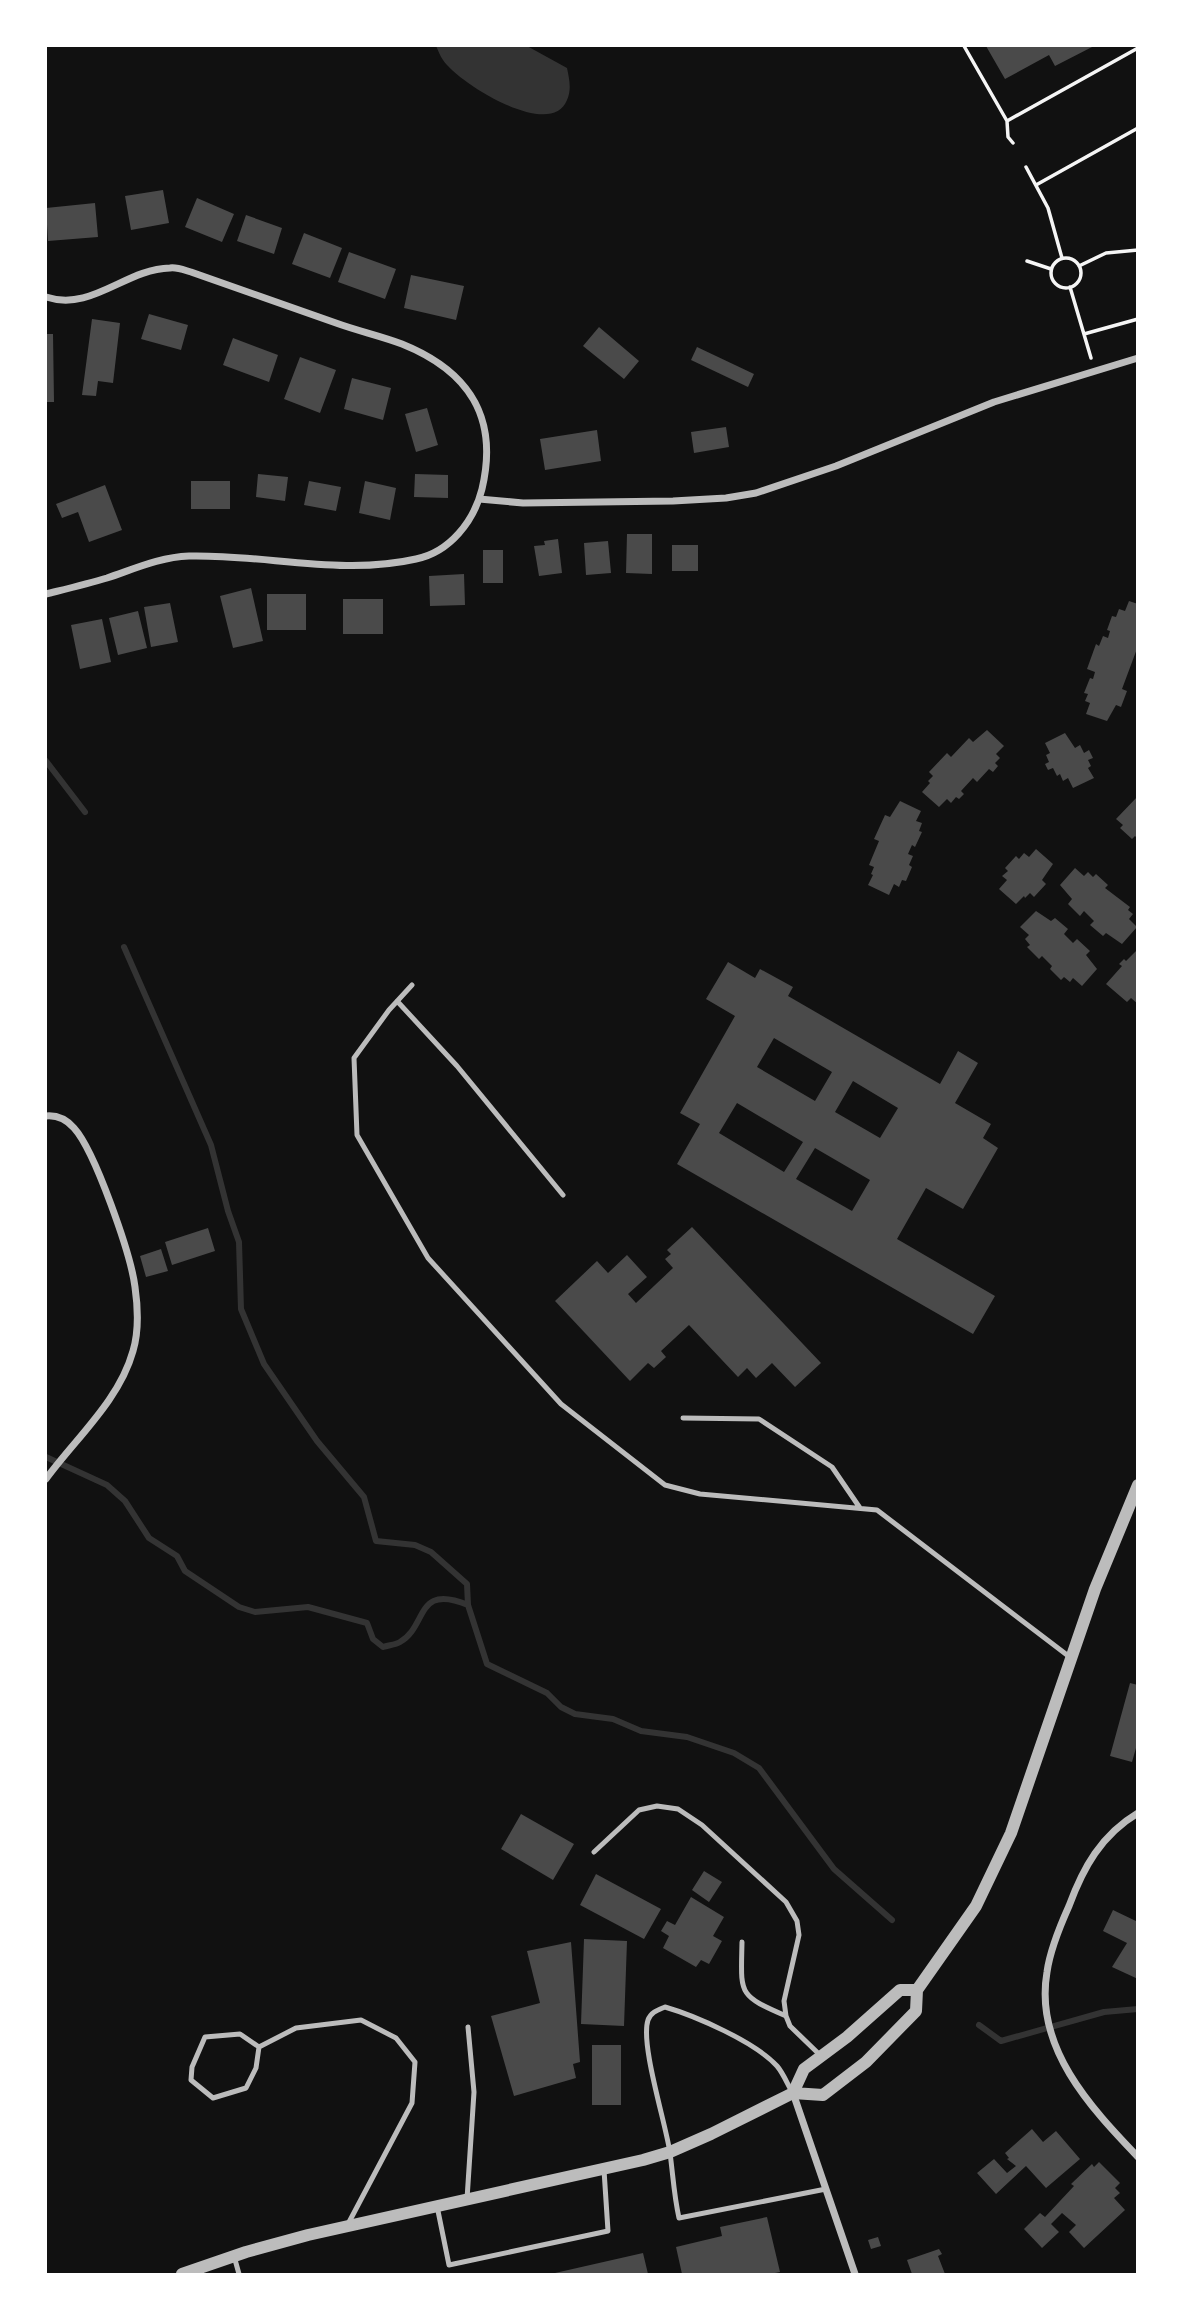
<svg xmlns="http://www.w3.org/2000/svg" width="1183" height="2320" viewBox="0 0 1183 2320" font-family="Montserrat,sans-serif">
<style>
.water{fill:#333}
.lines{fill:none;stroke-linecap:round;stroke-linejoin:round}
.stream{stroke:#333;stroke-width:6}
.building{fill:#4a4a4a;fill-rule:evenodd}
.path{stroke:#f5f5f5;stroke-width:3.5}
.service{stroke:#bcbcbc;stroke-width:5}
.minor{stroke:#bcbcbc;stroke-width:7}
.tertiary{stroke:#bcbcbc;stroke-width:12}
</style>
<rect width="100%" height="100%" fill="#111"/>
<path class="water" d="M436,46H527L567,68C569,78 572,89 567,100C551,141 458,83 443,60C440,56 438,50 436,46Z"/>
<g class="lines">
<path class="stream" d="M46,761L85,812
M124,947L211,1145L228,1211L239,1242L241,1309L264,1364L317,1441L364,1497L376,1541L415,1545L431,1552L467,1584L468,1605L487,1664L547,1693L561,1707L575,1714L613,1719L641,1731L687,1737L734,1753L759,1768L834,1869L892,1920
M46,1457L107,1485L125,1501L149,1538L177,1556L185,1571L239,1607L255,1612L308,1607L367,1623L373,1639L383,1647C388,1645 395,1645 400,1642C428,1626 415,1583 468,1605
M979,2025L1001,2041L1104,2012L1138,2009"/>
</g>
<path class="building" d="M986,46H1094L1055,66L1049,55L1005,79Z
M163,190L169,223L131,230L125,196Z
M197,198L234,214L222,242L185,227Z
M95,203L98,237L48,241L46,208Z
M246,215L282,228L274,254L237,241Z
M304,233L342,248L330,278L292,264Z
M349,252L396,269L385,299L338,282Z
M411,275L464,286L456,320L404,308Z
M149,314L188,325L181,350L141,339Z
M92,319L120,323L113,383L98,381L96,396L82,395Z
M599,327L639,361L624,379L583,346Z
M46,334H53L54,402H46Z
M233,338L278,355L269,382L223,365Z
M697,347L754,374L748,387L691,360Z
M300,357L336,370L320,413L284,399Z
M352,378L391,388L383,420L344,409Z
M427,408L438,445L416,452L405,414Z
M726,427L729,447L694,453L691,432Z
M597,430L601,461L545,470L540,439Z
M258,474L288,477L285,501L256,497Z
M415,474L448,475V498L414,497Z
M191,481H230V509H191Z
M309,481L341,487L336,511L304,505Z
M365,481L396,488L390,520L359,513Z
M105,485L122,530L89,542L78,512L62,518L56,504Z
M627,534H652V574L626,573Z
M558,539L562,573L539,576L534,546L545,545L544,541Z
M608,541L611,573L586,575L584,543Z
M672,545H698V571H672Z
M483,550H503V583H483Z
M464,574L465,605L430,606L429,576Z
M251,588L263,641L233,648L220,596Z
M267,594H306V630H267Z
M343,599H383V634H343Z
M1129,601L1138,604V646L1122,689L1127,691L1121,707L1116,705L1107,721L1086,714L1090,703L1085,701L1088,694L1084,693L1090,678L1093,679L1095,672L1087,669L1096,644L1099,646L1103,636L1108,638L1110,631L1107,630L1112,616L1116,617L1119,609L1125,611Z
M170,603L178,642L151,647L144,607Z
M138,611L147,648L118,655L109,618Z
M102,619L111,662L80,669L71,625Z
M987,730L1004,746L996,754L1000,758L995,763L998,766L993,772L989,769L977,782L973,778L961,791L964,794L959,799L956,797L951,803L947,799L939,807L922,792L930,783L928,781L933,776L929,772L947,753L951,757L969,738L973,742Z
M1065,733L1075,748L1080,745L1084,753L1089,750L1093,758L1088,760L1091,766L1088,768L1094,778L1073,788L1068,778L1063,781L1060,774L1057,776L1053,768L1048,770L1045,764L1049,762L1046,755L1050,753L1045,743Z
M1138,796V839L1135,836L1132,839L1120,828L1123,825L1116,819Z
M900,801L921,811L916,821L922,823L919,831L922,832L915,847L912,845L908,854L913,856L909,865L912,867L906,881L902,880L899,887L894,884L889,895L868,885L873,875L871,874L874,867L869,865L879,841L874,839L885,815L890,817Z
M1036,849L1053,864L1042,880L1046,884L1034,897L1030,893L1025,898L1024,896L1016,904L999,889L1007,880L1002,876L1008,871L1005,868L1016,856L1019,859L1024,853L1029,857Z
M1075,868L1084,876L1088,872L1093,877L1096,874L1108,885L1105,888L1130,907L1128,910L1133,914L1129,919L1137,927L1122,944L1106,933L1103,936L1090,925L1094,921L1084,911L1080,916L1068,904L1072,899L1060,885Z
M1036,911L1051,921L1055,918L1068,929L1064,934L1073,943L1077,939L1090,951L1086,955L1097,969L1082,986L1073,978L1070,982L1064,977L1061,980L1050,969L1052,966L1042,956L1039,959L1027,947L1030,945L1025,939L1029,935L1020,927Z
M1138,949V1004L1131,998L1127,1002L1106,984L1122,966L1119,964L1124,959L1126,961Z
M728,962L755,978L760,969L793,987L788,996L940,1084L958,1051L978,1063L955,1103L991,1124L983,1138L998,1148L963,1209L926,1188L897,1239L995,1296L973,1334L677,1164L700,1124L680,1113L735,1016L706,999ZM774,1038L832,1072L815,1101L757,1067ZM853,1081L898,1108L880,1138L835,1112ZM737,1103L803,1142L784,1172L719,1133ZM815,1148L870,1180L852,1211L796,1179Z
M692,1227L821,1363L795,1387L772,1363L756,1378L747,1368L738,1377L689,1325L661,1351L666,1357L654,1368L648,1363L630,1381L555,1301L597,1261L608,1273L627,1255L647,1277L628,1294L636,1303L673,1268L665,1259L671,1254L667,1250Z
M208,1228L215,1251L172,1265L165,1242Z
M161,1249L168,1271L146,1277L140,1256Z
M1130,1683L1138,1685V1741L1132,1762L1110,1756Z
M521,1814L574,1844L553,1880L501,1849Z
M704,1871L722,1882L709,1902L692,1890Z
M596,1874L661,1909L644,1939L580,1905Z
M691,1897L724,1917L713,1936L722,1941L709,1964L701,1960L696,1967L663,1948L669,1936L661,1931L667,1921L675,1925Z
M1113,1910L1138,1922V1979L1112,1967L1127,1943L1103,1931Z
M584,1939L627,1941L624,2026L581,2024Z
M571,1942L580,2062L573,2064L576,2078L514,2096L491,2016L540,2003L527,1951Z
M592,2045H621V2105H592Z
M1032,2129L1043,2142L1056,2131L1080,2159L1046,2188L1026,2166L996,2194L977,2173L994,2159L1007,2173L1016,2166L1007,2159L1009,2158L1005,2153Z
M1099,2162L1120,2183L1115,2188L1120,2193L1114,2198L1125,2210L1084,2248L1069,2232L1076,2225L1062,2213L1051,2224L1059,2232L1042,2248L1024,2229L1040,2213L1045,2217L1074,2186L1071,2184L1092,2164L1094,2167Z
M767,2217L780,2272L770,2274H682L676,2247L722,2236L720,2227Z
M878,2237L881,2246L871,2249L868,2240Z
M939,2249L942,2254L938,2256L945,2274H912L907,2260Z
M643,2253L648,2274H555V2273Z"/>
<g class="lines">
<path class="path" d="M964,46L1007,121L1008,137L1013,143
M1007,121L1138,48
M1026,167L1048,208L1062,258
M1036,185L1138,128
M1051 273a15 15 0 1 1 30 0a15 15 0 1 1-30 0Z
M1027,261L1051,269
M1079,266L1106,253L1138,250
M1070,287L1091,358
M1084,334L1138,319"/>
<path class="service" d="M412,985L389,1010L354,1058L357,1135L428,1258L561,1404L665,1485L700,1494L877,1510L1071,1658
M397,1001L457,1066L563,1195
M683,1418L759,1419L832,1467L860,1508
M594,1852L639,1810L657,1806L678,1809L702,1825L786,1902L797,1921L799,1935L784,2001L786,2016L790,2026L821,2056
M742,1942C741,1994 737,1995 786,2016
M259,2047L256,2068L246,2088L213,2098L191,2080L192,2067L205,2037L240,2034L259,2047L296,2028L361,2020L396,2038L415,2062L412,2103L348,2224
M791,2090C787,2083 783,2073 777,2066C755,2042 696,2016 665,2007C658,2010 651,2012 648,2020C640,2044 666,2124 670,2153C673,2175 674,2196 679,2218L826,2189
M467,2199L474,2092L468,2027
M437,2206L449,2265L608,2231L604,2170
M234,2256L239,2274"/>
<path class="minor" d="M46,297C92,312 125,269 170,268C177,267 184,270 191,272C239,289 288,306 336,323C358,331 381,336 402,344C469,371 499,417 482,489C474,521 450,552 416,559C342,576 264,554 189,556C160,557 134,569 107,578C87,584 66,589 46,594
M479,499L523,503L673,501L726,498L756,493L836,466L994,402L1138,358
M46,1116C57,1115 66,1119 74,1128C95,1151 131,1255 135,1287C138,1308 139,1331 133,1351C119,1401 76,1438 46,1479
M1138,1813C1101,1835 1083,1868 1069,1906C1060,1926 1050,1950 1047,1972C1034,2047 1090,2107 1138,2157
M793,2093L855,2274"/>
<path class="tertiary" d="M793,2093L804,2069L847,2037L900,1990H917
M182,2274L246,2252L308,2235L643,2160L670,2152L711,2134L793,2093L823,2095L866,2062L916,2011L917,1990L976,1906L1011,1833L1095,1589L1138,1485"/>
</g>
<rect width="1183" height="2320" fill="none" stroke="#ffffff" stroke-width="94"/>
</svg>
